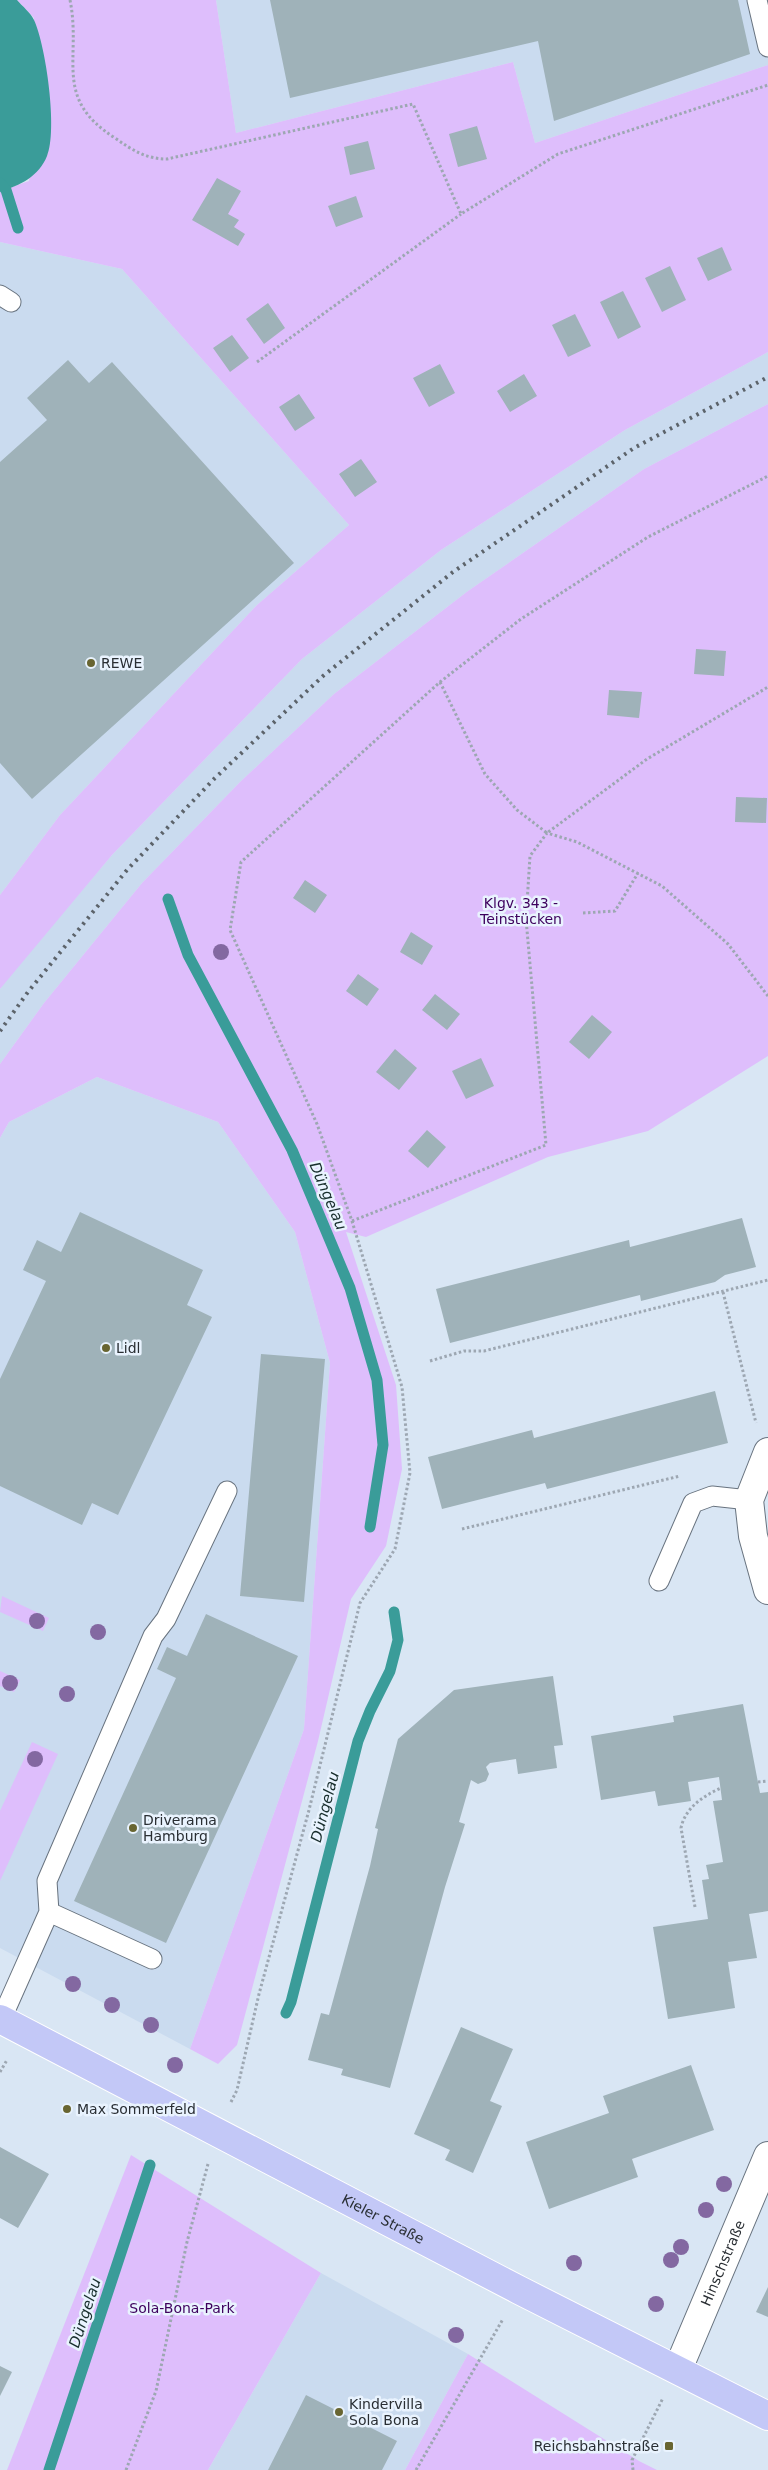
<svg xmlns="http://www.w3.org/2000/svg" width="768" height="2470" viewBox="0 0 768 2470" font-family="'DejaVu Sans',sans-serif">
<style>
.built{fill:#cadbef}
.green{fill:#debefc}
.water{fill:#3a9c99}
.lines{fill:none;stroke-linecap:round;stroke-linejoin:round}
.stream{stroke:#3a9c99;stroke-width:11}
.building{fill:#9fb2b9}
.service-casing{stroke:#68737f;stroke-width:21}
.minor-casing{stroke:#68737f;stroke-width:30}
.primary-casing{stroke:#fff;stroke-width:30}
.path{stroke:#9da7b2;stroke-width:3;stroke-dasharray:2.5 2.5;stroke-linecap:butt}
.service{stroke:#fff;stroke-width:19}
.minor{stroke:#fff;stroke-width:28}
.primary{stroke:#c3c8f7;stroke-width:28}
.rail{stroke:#5c636a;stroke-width:4;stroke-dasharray:2.5 5;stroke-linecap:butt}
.tree{fill:#8368a1}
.poi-dot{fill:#686531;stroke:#e9f3fe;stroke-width:2}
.labels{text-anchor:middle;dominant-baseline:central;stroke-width:5;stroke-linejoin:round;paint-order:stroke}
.poi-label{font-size:14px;fill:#292e33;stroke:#e9f3fe;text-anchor:start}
.park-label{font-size:14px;fill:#3d005d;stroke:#e9f3fe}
.street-label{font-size:14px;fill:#292e33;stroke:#e9f3fe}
.water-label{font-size:15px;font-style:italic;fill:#182e2d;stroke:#e9f3fe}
</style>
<rect width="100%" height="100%" fill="#d9e6f4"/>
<path class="built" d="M216,0H768V65L535,143L513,62L236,133Z
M0,242L122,269L349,525L257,605L60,815L0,895Z
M768,352V404L644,469L468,591L334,694L240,782L142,883L44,1003L0,1064V989L10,975L112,855L302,659L441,550L625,430Z
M97,1077L218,1122L295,1232L330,1363L304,1729L190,2049L0,1948V1138L9,1122Z
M321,2273L468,2354L405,2470H208Z"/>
<path class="green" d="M17,0H216L236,133L513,62L535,143L768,65V352L625,430L441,550L302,659L112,855L0,989V895L60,815L257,605L349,525L122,269L0,242V191L29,181L34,18Z
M768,404V1056L648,1131L548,1157L366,1237L346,1232L396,1385L402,1469L386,1546L351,1599L318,1741L237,2045L218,2064L190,2049L304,1729L330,1363L295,1232L218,1122L97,1077L9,1122L0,1138V1064L44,1003L142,883L240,782L334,694L468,591L644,469Z
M2,1596L49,1618L43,1631L0,1612Z
M0,1671L20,1680L14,1692L0,1686Z
M32,1742L58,1754L0,1881V1811Z
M131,2155L321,2273L208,2470H7Z
M468,2354L639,2461L657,2470H405Z"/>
<path class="water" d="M0,0H17C22,6 31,13 34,20C46,46 58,131 47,156C39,176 20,186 0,191Z"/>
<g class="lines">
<path class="stream" d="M0,183L6,190L18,228
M168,899L188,955L292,1150L350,1288L377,1380L383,1445L370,1527
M286,2013L291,2002L358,1741L370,1711L390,1671L398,1640L394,1612
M49,2470L150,2165"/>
</g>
<path class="building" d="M270,0H738L750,54L554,121L538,41L290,98Z
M477,126L487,159L458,167L449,134Z
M368,141L375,169L350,175L344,147Z
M217,178L241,191L228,214L239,220L234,227L245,234L238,246L192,220Z
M356,196L363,217L336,227L328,206Z
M722,247L732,270L708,281L697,258Z
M670,266L686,300L662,312L645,278Z
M623,291L641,327L618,339L600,302Z
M268,303L285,328L264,344L246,319Z
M575,314L591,346L568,357L552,325Z
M232,335L249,358L230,372L213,348Z
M68,360L89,383L112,362L294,563L32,799L0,763V462L47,420L27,398Z
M440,364L455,393L429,407L413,378Z
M524,374L537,396L510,412L497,391Z
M299,394L315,418L295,431L279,407Z
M361,459L377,482L355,497L339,474Z
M696,649L726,651L724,676L694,674Z
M609,690L642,692L639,718L607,715Z
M736,797L767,798L766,823L735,822Z
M305,880L327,895L315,913L293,898Z
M411,932L433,946L422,965L400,952Z
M358,974L379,989L367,1006L346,991Z
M435,994L460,1014L447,1030L422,1010Z
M592,1015L612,1032L589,1059L569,1042Z
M395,1049L417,1068L399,1090L376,1072Z
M481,1058L494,1086L466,1099L452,1071Z
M427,1130L446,1147L428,1168L408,1151Z
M80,1212L203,1270L187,1305L212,1317L118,1515L92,1503L82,1525L0,1486V1379L46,1281L23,1270L37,1240L61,1252Z
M742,1218L756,1267L725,1275L715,1282L641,1301L640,1295L450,1343L436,1289L629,1240L630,1247Z
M261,1354L325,1359L304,1602L240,1596Z
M715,1391L728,1443L547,1489L545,1483L442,1509L428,1457L532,1430L534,1438Z
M206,1614L298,1656L166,1943L74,1901L176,1678L157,1669L167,1647L187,1656Z
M553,1676L563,1745L554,1746L557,1768L518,1774L516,1759L490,1763L486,1767L489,1774L486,1781L478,1784L471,1780L459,1822L465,1824L445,1887L390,2088L341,2075L343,2069L308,2060L321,2013L329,2015L370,1866L378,1829L375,1828L398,1739L454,1690Z
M743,1704L760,1793L768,1792V1911L749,1914L757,1958L728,1962L735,2008L668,2019L653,1927L708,1919L702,1880L709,1879L706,1865L723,1862L713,1801L722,1800L719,1777L688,1782L691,1801L658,1806L655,1791L601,1800L591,1736L674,1722L673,1716Z
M461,2027L513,2049L490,2101L502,2106L473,2173L445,2160L450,2150L414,2134Z
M691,2065L714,2130L632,2159L638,2177L549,2209L526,2142L609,2113L603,2096Z
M0,2147L49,2174L18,2228L0,2218Z
M768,2287V2317L756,2312Z
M0,2366L12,2372L0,2396Z
M306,2395L397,2441L382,2470H268Z"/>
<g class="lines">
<defs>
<path id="service" d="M757,0L768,47
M0,295L11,302
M659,1581L693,1503L712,1496L749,1500
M49,1912L152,1959
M1,2020L49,1912L47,1881L153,1636L166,1619L227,1491"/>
<g id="minor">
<path d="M768,1452L749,1500L753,1536L768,1590"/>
<path id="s1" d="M678,2369L768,2156"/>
</g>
<g id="primary">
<path id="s2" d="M0,2019L519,2290L768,2416"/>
</g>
</defs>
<use href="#service" class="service-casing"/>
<use href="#minor" class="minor-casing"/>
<use href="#primary" class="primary-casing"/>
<path class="path" d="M70,0C82,59 52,98 115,138C132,150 146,159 167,159L413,104L461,214L558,154L768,85
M257,362L461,214
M440,682L485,774L517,810L547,833L647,759L768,687
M583,913L615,911L638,873
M352,1221L546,1145L526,919L530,856L547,833L577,842L662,886L728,944L768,996
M723,1292L756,1423
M430,1361L464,1351H484L768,1280
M462,1529L680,1476
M758,1782L768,1781
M695,1907L681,1828C685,1808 703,1796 721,1788
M0,2072L7,2060
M231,2102L237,2090L259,1994L309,1810L360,1603L395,1549L410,1473L402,1387L352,1221L317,1124L230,930L241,862L440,682L521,619L648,537L768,476
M126,2470L156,2391L187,2242L208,2164
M416,2470L503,2319
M633,2470L632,2460L663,2398"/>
<use href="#service" class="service"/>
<use href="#minor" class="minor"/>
<use href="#primary" class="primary"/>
<path class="rail" d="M0,1031L28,992L127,870L214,779L323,676L453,572L634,448L768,377"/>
</g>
<g class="tree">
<circle cx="221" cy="952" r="8"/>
<circle cx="37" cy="1621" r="8"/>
<circle cx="98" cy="1632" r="8"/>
<circle cx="10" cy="1683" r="8"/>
<circle cx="67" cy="1694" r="8"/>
<circle cx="35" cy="1759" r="8"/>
<circle cx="73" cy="1984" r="8"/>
<circle cx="112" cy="2005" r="8"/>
<circle cx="151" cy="2025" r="8"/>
<circle cx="175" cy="2065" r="8"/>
<circle cx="724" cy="2184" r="8"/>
<circle cx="706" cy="2210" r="8"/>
<circle cx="681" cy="2247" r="8"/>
<circle cx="671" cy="2260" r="8"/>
<circle cx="574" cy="2263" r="8"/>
<circle cx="656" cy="2304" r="8"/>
<circle cx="456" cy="2335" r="8"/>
</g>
<g class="poi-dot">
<circle cx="91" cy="663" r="5"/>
<circle cx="106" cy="1348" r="5"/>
<circle cx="133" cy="1828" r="5"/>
<circle cx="67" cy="2109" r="5"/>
<circle cx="339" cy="2412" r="5"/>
<rect x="664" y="2441" width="10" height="10" rx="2.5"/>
</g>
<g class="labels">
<g class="poi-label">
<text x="101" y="663">REWE</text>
<text x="116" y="1348">Lidl</text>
<text x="143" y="1820">Driverama<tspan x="143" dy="16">Hamburg</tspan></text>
<text x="77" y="2109">Max Sommerfeld</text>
<text x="349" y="2404">Kindervilla<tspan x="349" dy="16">Sola Bona</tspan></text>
<text x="659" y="2446" text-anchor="end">Reichsbahnstraße</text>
</g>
<g class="park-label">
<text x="521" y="903">Klgv. 343 -<tspan x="521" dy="16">Teinstücken</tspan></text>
<text x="182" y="2308">Sola-Bona-Park</text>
</g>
<g class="street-label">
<text stroke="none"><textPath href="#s2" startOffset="432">Kieler Straße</textPath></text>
<text stroke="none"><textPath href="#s1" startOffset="115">Hinschstraße</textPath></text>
</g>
<g class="water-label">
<text transform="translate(328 1196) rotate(67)">Düngelau</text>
<text transform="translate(325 1807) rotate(-75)">Düngelau</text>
<text transform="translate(85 2313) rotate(-72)">Düngelau</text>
</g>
</g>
</svg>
